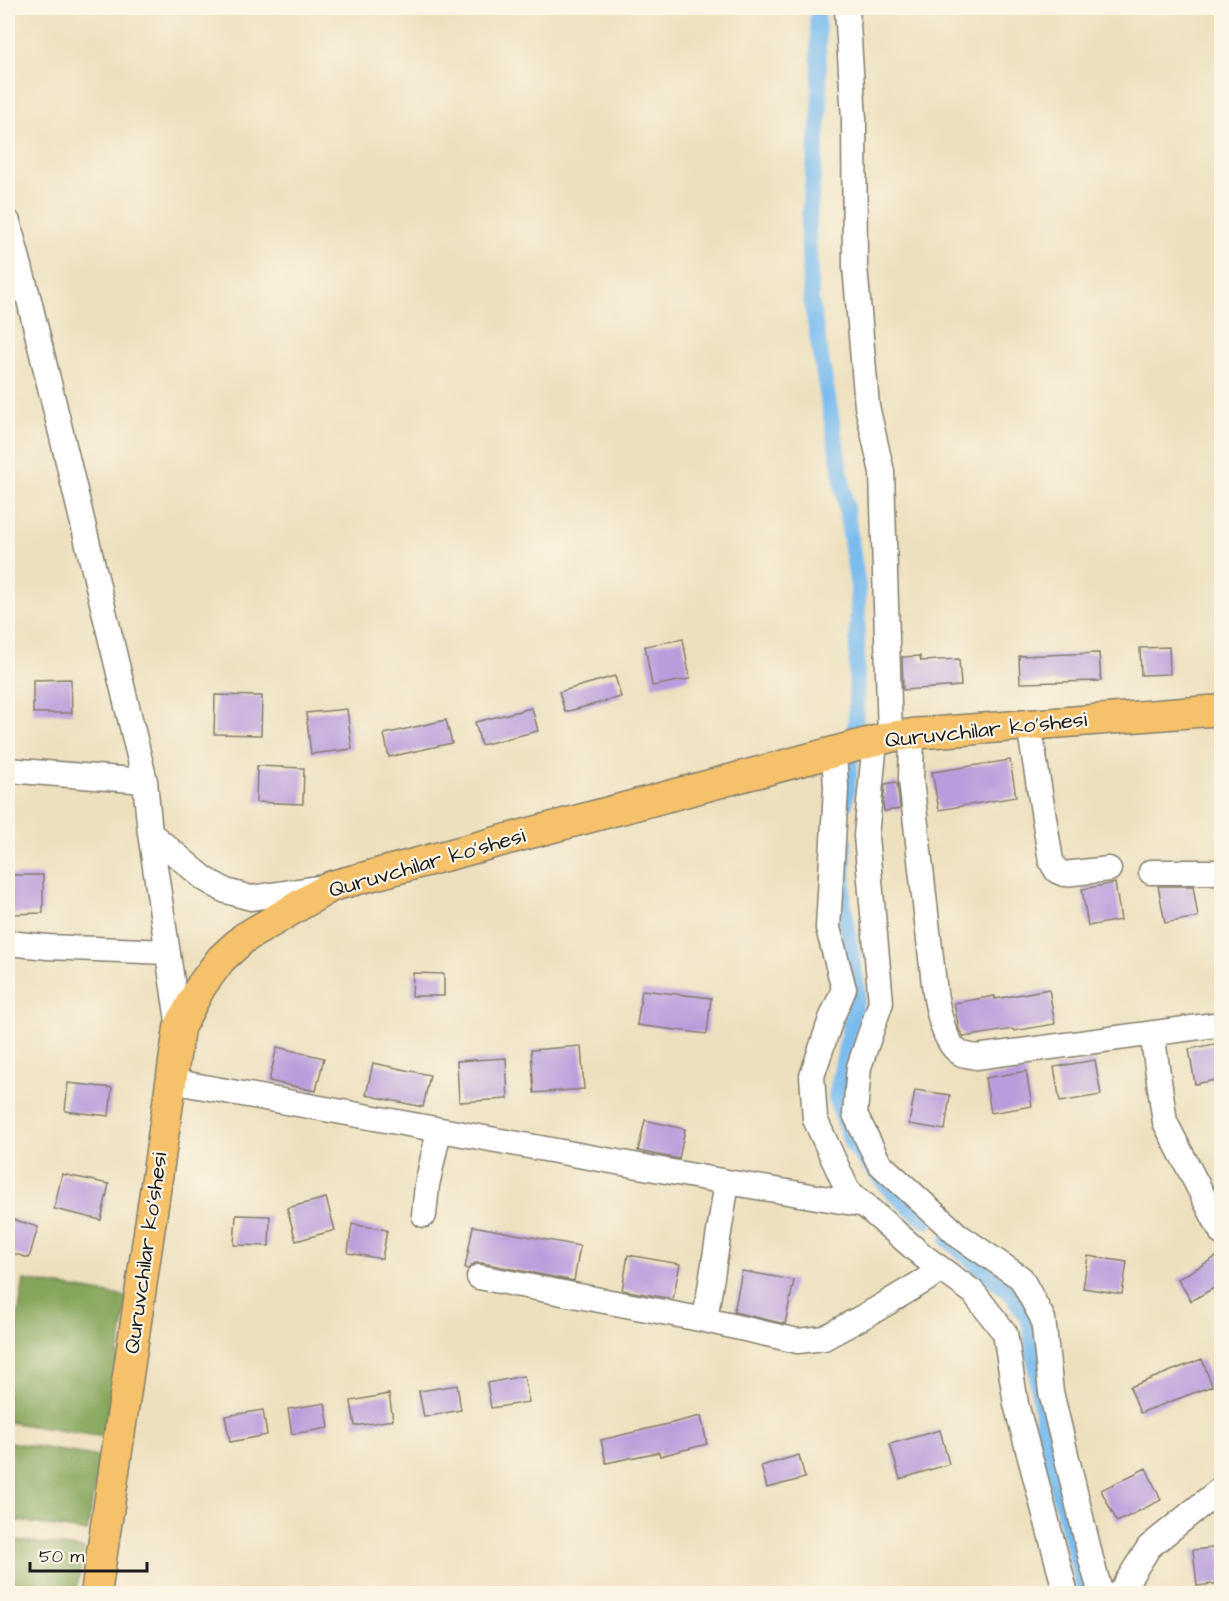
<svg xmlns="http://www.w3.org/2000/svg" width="1229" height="1601" viewBox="0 0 1229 1601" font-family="'Architects Daughter',sans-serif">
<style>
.forest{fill:#84a55a;stroke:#50603b;stroke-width:1.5}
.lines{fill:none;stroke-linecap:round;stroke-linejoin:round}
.canal{stroke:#79bcef;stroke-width:16}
.building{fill:#b99cdc}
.minor-casing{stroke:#847e6d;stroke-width:27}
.major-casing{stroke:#847e6d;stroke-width:33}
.minor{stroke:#fff;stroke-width:24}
.major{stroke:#f5c16b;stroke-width:30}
.labels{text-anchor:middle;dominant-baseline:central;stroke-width:4.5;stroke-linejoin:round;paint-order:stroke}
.street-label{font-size:22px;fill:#1c1c1c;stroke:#fcf5e5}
</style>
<rect width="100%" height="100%" fill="#fcf5e5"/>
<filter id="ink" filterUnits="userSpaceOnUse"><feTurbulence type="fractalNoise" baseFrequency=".0167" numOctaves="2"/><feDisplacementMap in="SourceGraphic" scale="12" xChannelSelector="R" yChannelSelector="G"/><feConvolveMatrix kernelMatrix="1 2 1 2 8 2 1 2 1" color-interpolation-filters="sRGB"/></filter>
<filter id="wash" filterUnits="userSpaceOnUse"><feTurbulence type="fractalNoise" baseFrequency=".008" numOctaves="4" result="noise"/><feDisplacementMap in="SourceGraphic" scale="24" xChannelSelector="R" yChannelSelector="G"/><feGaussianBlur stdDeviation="1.35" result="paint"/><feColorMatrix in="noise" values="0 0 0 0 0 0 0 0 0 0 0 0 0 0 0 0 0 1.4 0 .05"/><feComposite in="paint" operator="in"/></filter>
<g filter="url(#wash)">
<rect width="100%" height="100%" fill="#ede0be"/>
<path class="forest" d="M24,1280L128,1297L104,1437L8,1422V1377Z
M8,1442L100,1457L87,1532L8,1519Z
M8,1539L84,1549L76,1593H10L8,1581Z"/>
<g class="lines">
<path class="canal" d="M817,8L820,108L808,228L811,300L840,468L858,588L856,716L845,804
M844,842L843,900L858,992L851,1021L836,1098L851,1143L891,1191L926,1221
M948,1240L1013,1296L1030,1323L1045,1440L1086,1594"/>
</g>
<g id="blocks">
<path class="building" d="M683,639L690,679L652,686L645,646Z
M1169,647L1170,674L1141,675L1140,648Z
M1099,653L1101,681L1020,683L1019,656Z
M920,656L921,661L959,659L961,686L903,690L902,657Z
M615,676L621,697L565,712L559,692Z
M71,679L72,713H33V680Z
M215,695L262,696L261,735L214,734Z
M532,708L538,731L481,745L475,722Z
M347,709L352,749L311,754L306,713Z
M446,720L452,743L389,757L384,734Z
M1010,760L1016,797L939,810L932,772Z
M257,766L304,768L303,804L256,802Z
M897,782L900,809L884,811L883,804L885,784Z
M8,875H43V913L8,914Z
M1115,883L1121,920L1088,926L1082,889Z
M1158,886H1193L1198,917L1165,923Z
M413,973L444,974V996H412Z
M1049,989L1055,1024L1014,1031L1013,1029L964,1037L959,1030L954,1003L995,996V999Z
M642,990L711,998L707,1034L637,1025Z
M1221,1043V1079L1195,1084L1189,1049Z
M581,1046L584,1089L534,1093L531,1050Z
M277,1047L324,1058L316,1091L269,1081Z
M506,1058L508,1099L459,1102L457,1061Z
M1095,1060L1101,1095L1060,1102L1054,1067Z
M373,1063L430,1075L423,1107L366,1095Z
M1026,1071L1032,1106L991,1113L985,1078Z
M68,1083L112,1088L109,1116L65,1111Z
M915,1090L950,1095L945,1130L909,1124Z
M645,1120L685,1129L679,1159L638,1151Z
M62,1174L109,1184L101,1220L54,1209Z
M326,1198L335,1230L296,1241L287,1208Z
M236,1215L270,1216L269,1246L234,1245Z
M12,1219L38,1227L29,1258L8,1252V1235Z
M352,1224L387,1230L382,1259L348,1253Z
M473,1226L580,1246L574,1281L482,1263H475L468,1269L465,1268Z
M1221,1254V1284L1191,1301L1178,1279Z
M628,1255L680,1264L673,1299L622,1290Z
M1088,1256L1127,1262L1122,1294L1083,1288Z
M742,1271L794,1280L785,1324L734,1312Z
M1202,1359L1212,1386L1140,1413L1130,1387Z
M524,1376L529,1402L491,1408L487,1383Z
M457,1385L461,1410L424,1417L419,1391Z
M389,1394L393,1420L355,1426L351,1401Z
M325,1403L329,1428L292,1434L288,1409Z
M263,1410L267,1435L230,1442L225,1416Z
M701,1416L707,1444L660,1456L659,1452L606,1463L601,1440Z
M940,1430L949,1464L900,1479L890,1444Z
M799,1455L805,1478L767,1488L761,1466Z
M1146,1468L1161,1500L1117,1522L1101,1490Z
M1221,1547V1583L1197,1586L1193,1550Z"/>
</g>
</g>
<g filter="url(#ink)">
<use href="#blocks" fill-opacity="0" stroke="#847e6d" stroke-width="1.5"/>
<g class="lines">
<defs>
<path id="minor" d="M847,8L854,119L855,266L867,406L882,472L890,737
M8,222L29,300L145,781L150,833L179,1028
M1029,725L1051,861L1057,871L1064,874L1109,869
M912,734L911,780L935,993C938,1010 944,1046 962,1054C966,1055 972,1056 976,1057L1222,1024
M875,741L866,836L881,1002L859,1067L855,1114L879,1163L959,1236L1021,1278L1043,1319L1051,1392L1092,1563L1101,1594
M834,752L836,788L828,928L844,989L831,1019L812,1076L815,1119L848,1191L923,1256L973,1292L1005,1333L1016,1404L1066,1594
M8,770L145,781
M150,833L205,879L226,891L251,898L324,887
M1151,872H1222
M8,943L48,947L167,952
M1152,1033L1165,1122L1222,1233
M171,1081L727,1182L865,1205
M424,1215L427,1185L439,1130
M479,1277L705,1320L798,1341L824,1338L877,1309L942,1270
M705,1320L727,1182
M1119,1594L1149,1547L1222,1488"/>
<path id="major" d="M96,1594L179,1028L201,986L221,959L244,938L332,886L890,737L912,734L1222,710"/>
</defs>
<use href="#minor" class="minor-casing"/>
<use href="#major" class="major-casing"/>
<use href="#minor" class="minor"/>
<use href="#major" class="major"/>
</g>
</g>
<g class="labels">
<g class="street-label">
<text transform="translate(986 730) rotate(-6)">Quruvchilar ko'shesi</text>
<text transform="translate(427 863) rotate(-16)">Quruvchilar ko'shesi</text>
<text transform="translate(146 1253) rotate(-82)">Quruvchilar ko'shesi</text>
</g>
</g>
<rect width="1229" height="1601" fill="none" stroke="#fcf5e5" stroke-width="30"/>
<path d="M30 1562v9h117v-9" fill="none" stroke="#1c1c1c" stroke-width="3"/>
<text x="39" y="1562" font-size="18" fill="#1c1c1c" stroke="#fcf5e5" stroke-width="4.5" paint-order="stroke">50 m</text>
</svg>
